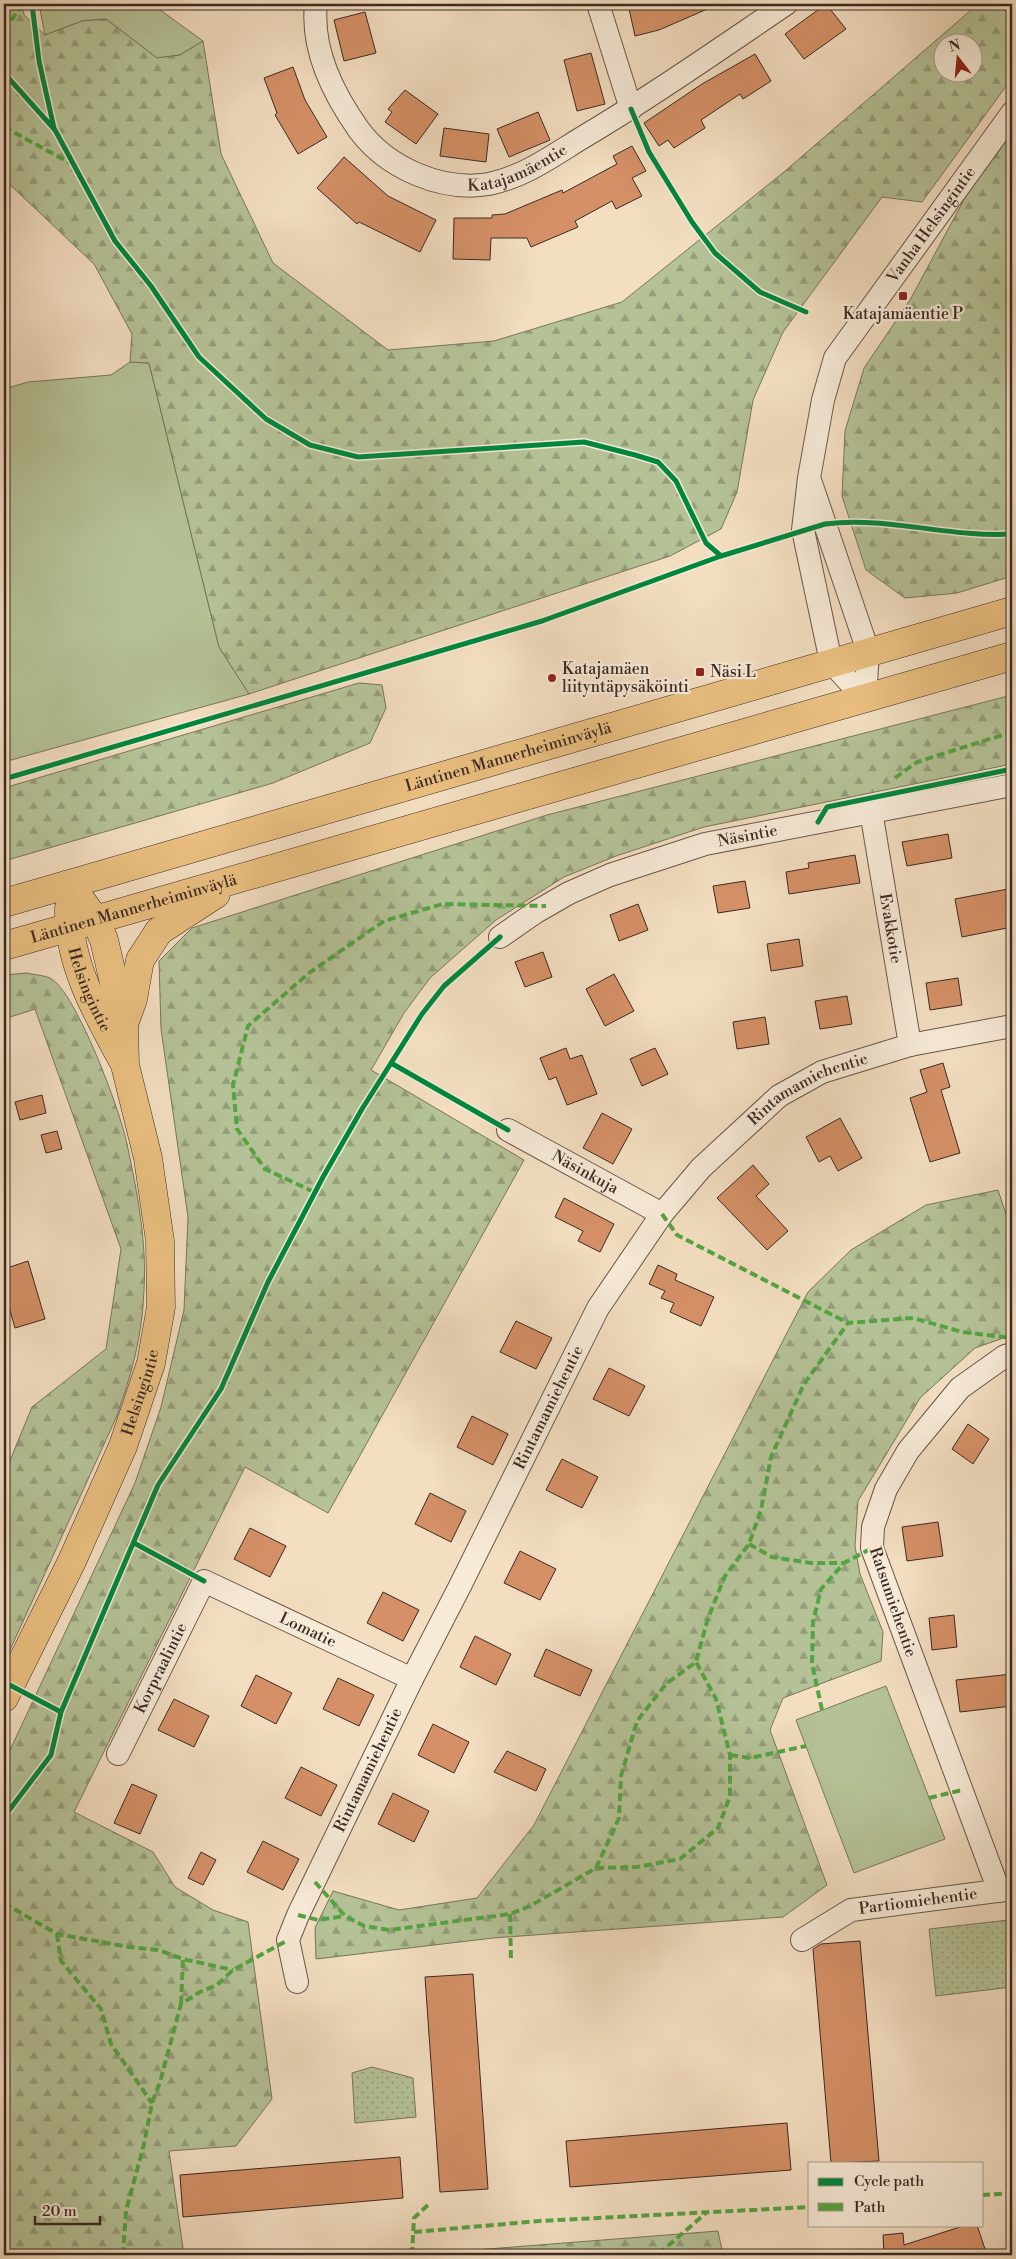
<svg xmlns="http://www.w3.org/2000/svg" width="1016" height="2259" viewBox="0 0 1016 2259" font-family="'Libre Bodoni',serif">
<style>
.green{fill:#b5c297;stroke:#78765e}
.forest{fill:url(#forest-firs);stroke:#78765e;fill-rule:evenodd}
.park{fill:url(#park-dots);stroke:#78765e}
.building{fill:#d59067;stroke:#3a2a24}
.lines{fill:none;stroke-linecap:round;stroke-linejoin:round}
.minor-casing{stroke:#68574b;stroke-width:24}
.major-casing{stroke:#3a2a24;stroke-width:29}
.minor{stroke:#f7ead7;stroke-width:22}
.major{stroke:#eabf80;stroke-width:28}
.quiet{stroke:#54a442;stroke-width:4;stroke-dasharray:8 4;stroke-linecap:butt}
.cycleway-casing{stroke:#f7ead7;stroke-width:8}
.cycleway{stroke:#00873e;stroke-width:5}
.poi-dot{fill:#8f2418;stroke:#f7ead7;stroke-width:2}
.labels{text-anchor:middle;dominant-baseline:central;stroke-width:4.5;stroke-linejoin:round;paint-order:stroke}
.street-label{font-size:16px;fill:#3a2a24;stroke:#f7ead7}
.poi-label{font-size:16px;fill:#3a2a24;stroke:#f7ead7;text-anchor:start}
</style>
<defs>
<pattern id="forest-firs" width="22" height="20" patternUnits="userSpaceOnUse" patternTransform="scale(1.25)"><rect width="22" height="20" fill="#b5c297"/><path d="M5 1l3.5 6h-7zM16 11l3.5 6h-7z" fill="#949e7b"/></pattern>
<pattern id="park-dots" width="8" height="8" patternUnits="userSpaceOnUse" patternTransform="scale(1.25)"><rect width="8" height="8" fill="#b5c297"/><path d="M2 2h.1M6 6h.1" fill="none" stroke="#949e7b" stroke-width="1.8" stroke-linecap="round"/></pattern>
</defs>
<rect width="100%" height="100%" fill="#f3dec1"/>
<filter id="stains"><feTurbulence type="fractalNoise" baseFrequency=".004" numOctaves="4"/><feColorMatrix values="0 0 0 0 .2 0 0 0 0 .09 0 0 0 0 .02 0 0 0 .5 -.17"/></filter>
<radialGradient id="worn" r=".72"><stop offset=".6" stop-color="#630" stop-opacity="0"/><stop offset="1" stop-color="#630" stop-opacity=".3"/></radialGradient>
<path class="green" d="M39,4H152L203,41L180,55L157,58L106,19L82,21L45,35Z
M130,362L149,363L219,647L249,694L4,762V389L28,382L111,375Z
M886,1686L945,1839L854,1873L796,1720Z"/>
<path class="forest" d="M4,4H23L24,15L45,35L82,21L106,19L157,58L180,55L203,41L221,154L273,263L388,350L494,341L622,302L784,172L978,4H1012V78L922,202L882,197L783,332L753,400L737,492L721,529L670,556L249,694L219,647L149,363L130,362L132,334L94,264L4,179ZM944,42H974V72H944Z
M1012,129V576L957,593L905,598L866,570L842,496L845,431L864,368L910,300L979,172Z
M359,683L382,685L386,708L370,743L273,783L4,861V788Z
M1012,695V764L704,827L616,856L564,877L496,920L430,978L404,1013L371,1070L524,1160L328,1513L245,1467L74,1812L153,1852L175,1887L213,1910L248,1922L272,2099L236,2146L169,2151L184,2255H4V1763L135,1483L161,1407L184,1310L188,1217L161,1029L159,961L192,928L547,815Z
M27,973C34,975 43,975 50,978C76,991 121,1113 127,1144C137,1191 147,1242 144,1290C142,1338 132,1373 116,1418L4,1663V1475L32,1407L106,1349L121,1249L35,1009L4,1019V975Z
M998,1190L1012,1232V1335L975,1348L920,1398L858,1501L855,1546L860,1574L883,1632L881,1661L783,1698L770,1730L827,1885L783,1917L493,1938L316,1959L315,1928L333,1891L399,1910L477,1898L534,1825L808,1292L851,1250L926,1205Z
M718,2231L723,2255H411Z"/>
<path class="park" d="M1009,1920L1012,1951V1987L936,1996L929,1929Z
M372,2067L413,2078L416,2117L355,2123L352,2073Z"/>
<path class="building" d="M628,4H719L659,30L635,36Z
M826,4L846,29L804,59L785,34Z
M365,12L376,53L344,61L334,20Z
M591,53L605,104L577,111L564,60Z
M755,54L771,81L743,99L740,94L701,120L705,128L674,148L668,140L659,146L644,123L702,84Z
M293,67L305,100L327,137L298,154L275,115L277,113L264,78Z
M405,90L438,114L416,144L385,122L392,112L388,109Z
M538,112L550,140L509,157L497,129Z
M444,128L489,134L486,162L440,156Z
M632,146L646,171L632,178L642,196L616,209L612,201L575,221L578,227L531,247L527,238H491L490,260L453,259L454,218H492V215L505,214L562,190L563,193L617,164L613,156Z
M344,157L388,196L436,220L420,252L359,222L357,224L317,188Z
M948,834L952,858L907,866L902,842Z
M855,855L860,883L789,894L786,872L809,868L808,863Z
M745,881L750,908L718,913L713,886Z
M1008,889L1012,906V927L962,937L955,899Z
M638,904L648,930L619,941L610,915Z
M799,939L803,966L771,971L767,944Z
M543,952L552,977L525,987L515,962Z
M614,974L634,1011L605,1026L586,989Z
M958,978L962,1005L930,1010L926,983Z
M847,996L852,1024L820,1029L815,1001Z
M765,1017L769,1044L737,1049L733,1022Z
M566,1048L570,1059L582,1055L597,1094L567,1105L556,1077L549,1080L540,1058Z
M655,1048L668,1074L642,1086L630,1059Z
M943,1063L950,1087L941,1090L960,1153L930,1162L910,1098L927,1092L920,1070Z
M42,1095L46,1113L20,1120L15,1102Z
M602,1113L632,1129L613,1164L583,1148Z
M840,1118L862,1158L838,1171L830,1156L819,1162L806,1137Z
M57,1131L62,1149L46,1153L41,1135Z
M753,1165L769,1184L756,1196L788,1231L767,1250L717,1198Z
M564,1198L614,1224L600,1252L578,1241L583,1231L555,1217Z
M28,1261L45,1319L15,1328L4,1290V1269Z
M658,1265L677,1274L675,1280L714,1297L701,1326L670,1312L674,1303L661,1298L665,1291L649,1284Z
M516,1321L552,1338L536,1369L500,1352Z
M609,1368L645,1386L629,1416L593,1399Z
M472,1416L508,1434L493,1465L457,1447Z
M968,1424L989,1439L973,1464L952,1449Z
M562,1459L598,1477L582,1508L546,1490Z
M430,1493L466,1511L451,1542L415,1524Z
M938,1522L943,1556L907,1561L902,1527Z
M250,1528L286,1546L270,1577L234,1559Z
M520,1551L556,1569L540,1600L504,1583Z
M383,1592L419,1610L403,1641L367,1623Z
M954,1615L957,1647L932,1650L929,1618Z
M475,1636L511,1654L496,1685L460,1667Z
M546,1649L592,1670L580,1696L534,1676Z
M1012,1674V1706L960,1712L956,1680Z
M256,1675L292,1693L276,1724L241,1706Z
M338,1678L374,1695L359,1726L323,1709Z
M174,1699L209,1716L194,1747L158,1730Z
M433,1724L469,1742L454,1773L418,1755Z
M507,1751L546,1769L536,1791L494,1772Z
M301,1767L337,1785L321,1816L285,1798Z
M132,1784L157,1795L140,1834L114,1823Z
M393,1793L429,1811L414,1842L378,1824Z
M263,1841L299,1859L283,1890L247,1872Z
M201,1852L216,1860L203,1885L188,1878Z
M860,1941L879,2161L831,2163L813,1949L821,1944Z
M473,1974L488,2189L440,2192L425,1977Z
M787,2123L791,2170L570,2187L566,2141Z
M400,2157L403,2198L183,2217L180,2175Z
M966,2225H977L987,2255H884L883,2235L903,2233L904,2245Z"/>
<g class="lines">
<defs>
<g id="minor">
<path id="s1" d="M316,4C311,49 334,95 359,130C387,168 442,192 489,184C523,177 551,157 580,139C651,97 718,50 786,4"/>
<path d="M598,4L631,109"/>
<path d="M811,483L868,651L865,699"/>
<path id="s2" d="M865,699L831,662L803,530L809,478L823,400L835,358L1012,113"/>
<path id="s3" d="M871,811L910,1045"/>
<path id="s4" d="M500,937L536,912L569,893L610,875L705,844L1012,785"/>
<path id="s5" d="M508,1130L662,1214"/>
<path id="s6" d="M118,1754L204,1581L412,1679"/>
<path d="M999,1891L872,1548L873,1527L886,1489L908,1451L960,1388L1005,1356L1012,1354"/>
<path id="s7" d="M802,1940L851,1910L1012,1889"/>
<path id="s8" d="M297,1982L288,1940L298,1915L412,1679L460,1586L598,1308L662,1214L701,1168L779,1096L822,1072L910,1045L1012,1026"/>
</g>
<g id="major">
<path id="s9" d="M4,903L1012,611"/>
<path id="s10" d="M69,908C68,962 96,1012 122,1059"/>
<path id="s11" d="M4,946L1012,656"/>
<path d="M124,1024L133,999L140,960L159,931L216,894"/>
<path id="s12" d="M4,1698L72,1561L123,1446L151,1363L161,1307L160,1241L148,1158L125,1065L124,1025L104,940L95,919L69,884"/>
</g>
</defs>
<use href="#minor" class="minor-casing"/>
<use href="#major" class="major-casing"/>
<use href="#minor" class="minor"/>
<use href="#major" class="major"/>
<path class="quiet" d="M4,30L23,4
M4,127L72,164
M895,778L917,762L1012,732
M314,1192L265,1169L237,1129L233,1085L248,1026L309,973L384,921L443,904L546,906
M662,1214L677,1235L848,1323
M749,1544L772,1557L811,1563H844
M822,1710L812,1664L813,1622L821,1589L844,1563L872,1548
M730,1755L750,1758L806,1746
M929,1798L962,1790
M596,1868L619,1818L621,1776L637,1721L666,1684L696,1662L708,1618L725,1576L749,1544L761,1510L771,1457L804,1384L848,1323L913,1318L962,1332L1012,1338
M315,1882L345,1916L364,1926L389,1930L510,1914L530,1906L596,1868L637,1867L680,1859L718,1828L730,1796V1755L716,1699L696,1662
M4,1903L57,1934L129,1947L158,1950L183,1959L233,1970
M510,1914L511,1960
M298,1915L318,1920L345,1916
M57,1934L61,1961L101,2009L111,2044L152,2103
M181,2004L183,1959
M982,2195L1012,2193
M414,2232L539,2221L810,2207
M123,2255L126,2211L144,2144L152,2103L160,2082L181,2004L200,1992L217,1985L233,1970L288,1940
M412,2255L414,2218L430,2203
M661,2255V2252L706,2213"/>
<defs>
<path id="cycleway" d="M32,4L39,61L54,128
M4,73L55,130L115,241L151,286L199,357L266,419L310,445L358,457L584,442L635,455L658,462L676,481L706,543L721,556
M631,109L649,152L692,222L715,253L760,292L806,312
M4,779L542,621L721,556L825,524C887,516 950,538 1012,534
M818,822L827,807L1012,769
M391,1063L508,1130
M134,1543L204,1581
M4,1682L61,1712L158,1485L221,1389L268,1282L323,1177L362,1109L422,1014L444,986L500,937
M4,1817L51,1755L61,1712"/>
</defs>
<use href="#cycleway" class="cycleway-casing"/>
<use href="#cycleway" class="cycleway"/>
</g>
<g class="poi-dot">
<rect x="898" y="291" width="10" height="10" rx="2.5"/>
<rect x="695" y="667" width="10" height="10" rx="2.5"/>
<circle cx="552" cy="678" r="5"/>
</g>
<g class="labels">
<g class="street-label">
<text stroke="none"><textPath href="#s1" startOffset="315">Katajamäentie</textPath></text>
<text stroke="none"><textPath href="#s2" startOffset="525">Vanha Helsingintie</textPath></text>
<text stroke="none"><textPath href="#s9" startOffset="525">Läntinen Mannerheiminväylä</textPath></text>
<text stroke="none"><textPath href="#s4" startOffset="270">Näsintie</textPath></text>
<text stroke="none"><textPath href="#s11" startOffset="135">Läntinen Mannerheiminväylä</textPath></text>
<text stroke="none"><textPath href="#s3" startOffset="119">Evakkotie</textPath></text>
<text stroke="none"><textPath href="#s10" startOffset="85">Helsingintie</textPath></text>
<text stroke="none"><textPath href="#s8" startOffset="1056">Rintamamiehentie</textPath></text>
<text stroke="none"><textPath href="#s5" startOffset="88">Näsinkuja</textPath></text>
<text stroke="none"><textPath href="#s12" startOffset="335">Helsingintie</textPath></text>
<text stroke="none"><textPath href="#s8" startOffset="636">Rintamamiehentie</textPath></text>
<text transform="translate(893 1602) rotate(71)">Ratsumiehentie</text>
<text stroke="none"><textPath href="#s6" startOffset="308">Lomatie</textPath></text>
<text stroke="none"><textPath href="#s6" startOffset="96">Korpraalintie</textPath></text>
<text stroke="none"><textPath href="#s8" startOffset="231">Rintamamiehentie</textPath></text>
<text stroke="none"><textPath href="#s7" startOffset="125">Partiomiehentie</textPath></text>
</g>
<g class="poi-label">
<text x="903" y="314" text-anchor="middle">Katajamäentie P</text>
<text x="562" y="669">Katajamäen<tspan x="562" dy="18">liityntäpysäköinti</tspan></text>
<text x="710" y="672">Näsi L</text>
</g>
</g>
<rect width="1016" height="2259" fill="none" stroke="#f3dec1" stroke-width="20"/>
<rect x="5" y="5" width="1006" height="2249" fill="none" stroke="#3a2a24" stroke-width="2.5"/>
<rect x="10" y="10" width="996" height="2239" fill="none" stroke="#3a2a24"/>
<rect x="808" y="2162" width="175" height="65" fill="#f7ead7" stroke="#ab9d8f"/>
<rect x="818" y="2178" width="25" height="8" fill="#00873e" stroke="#ab9d8f"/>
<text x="854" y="2186" font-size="15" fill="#3a2a24">Cycle path</text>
<rect x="818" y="2203" width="25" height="8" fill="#54a442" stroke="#ab9d8f"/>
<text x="854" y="2212" font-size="15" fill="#3a2a24">Path</text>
<g transform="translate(958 58) rotate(344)"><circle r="24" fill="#f7ead7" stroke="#ab9d8f"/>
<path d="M0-4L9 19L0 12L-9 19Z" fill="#8f2418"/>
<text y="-8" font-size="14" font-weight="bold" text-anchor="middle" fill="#3a2a24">N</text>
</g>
<path d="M35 2216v8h65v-8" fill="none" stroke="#3a2a24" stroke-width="2.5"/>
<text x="42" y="2216" font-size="15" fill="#3a2a24" stroke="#f7ead7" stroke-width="4" paint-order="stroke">20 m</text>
<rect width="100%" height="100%" filter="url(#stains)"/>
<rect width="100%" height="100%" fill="url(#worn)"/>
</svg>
